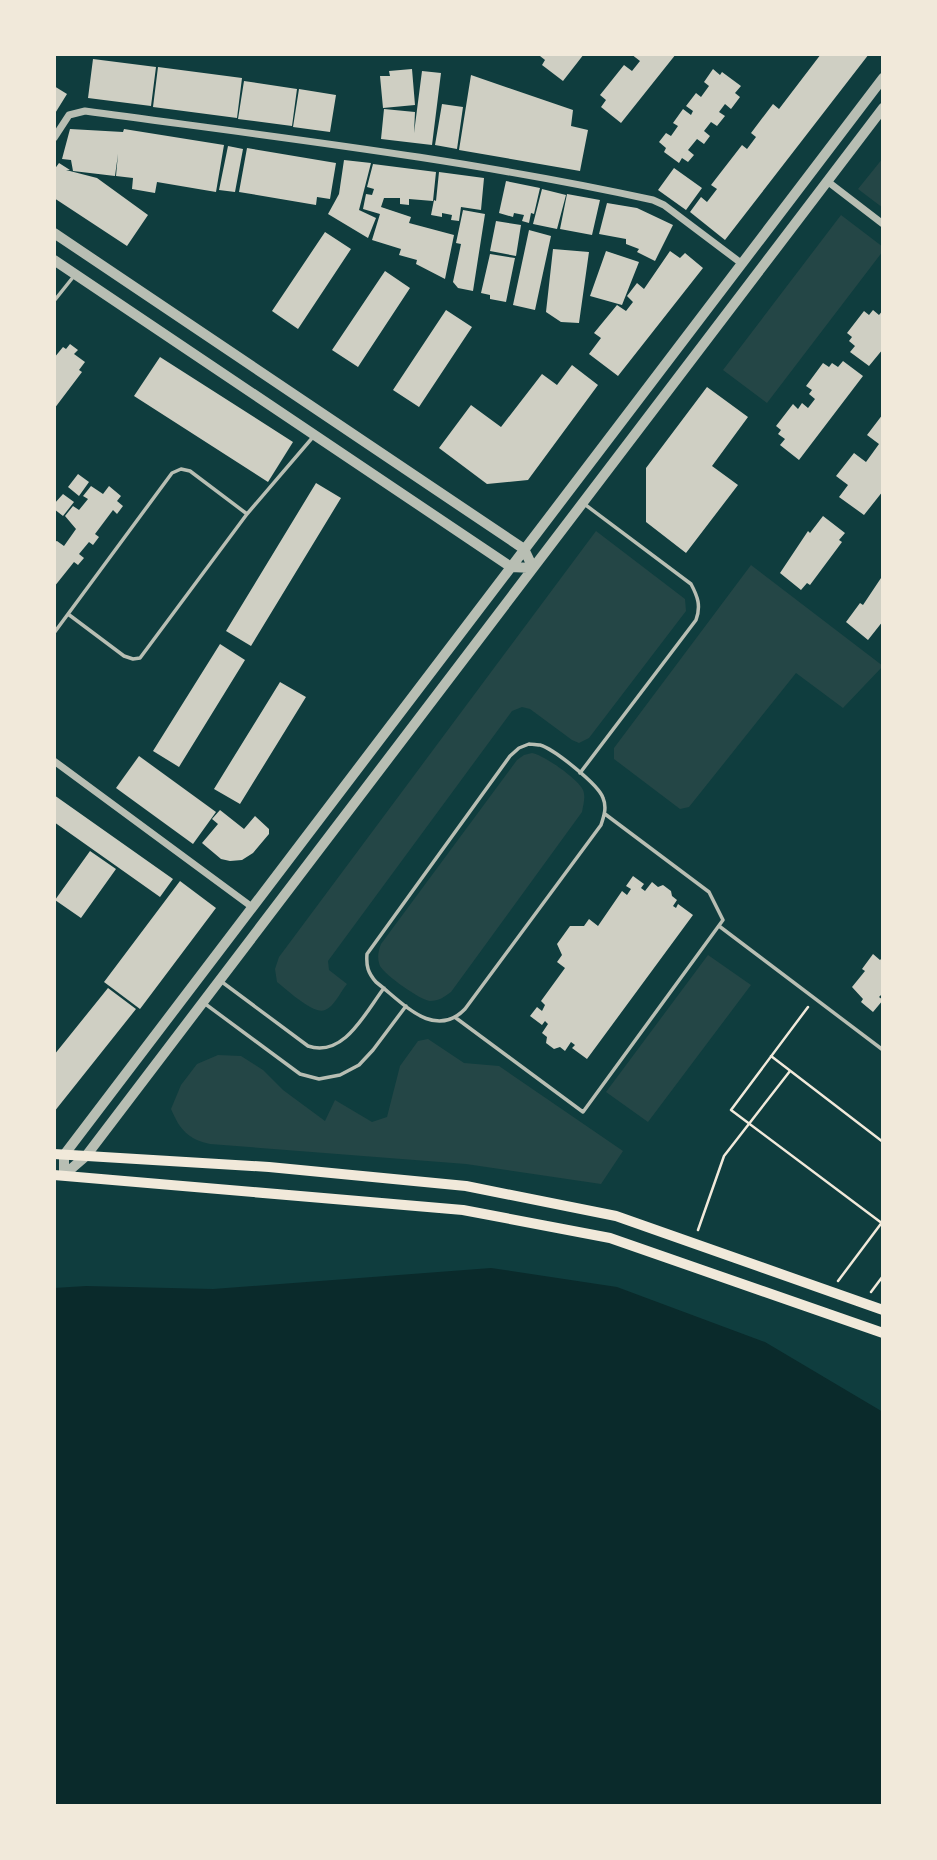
<svg xmlns="http://www.w3.org/2000/svg" width="937" height="1860" viewBox="0 0 937 1860" font-family="'Fira Sans Condensed',sans-serif">
<style>
.green{fill:#244646}
.water{fill:#0a2a2b}
.building{fill:#cfcfc3}
.lines{fill:none;stroke-linecap:round;stroke-linejoin:round}
.path{stroke:#f1e9da;stroke-width:2.5}
.service{stroke:#b8beb3;stroke-width:3.5}
.minor{stroke:#b8beb3;stroke-width:7}
.tertiary{stroke:#b8beb3;stroke-width:10}
.secondary{stroke:#f1e9da;stroke-width:10}
</style>
<rect width="100%" height="100%" fill="#0f3d3e"/>
<path class="green" d="M883,158V208L858,189Z
M841,215L883,247V251L767,403L723,370Z
M596,531L685,599L686,611L589,738L579,743L572,740L530,709L522,707L512,711L328,961L329,970L347,984C341,991 334,1007 325,1010C314,1015 287,990 277,982L275,969L279,957Z
M751,565L883,666L843,708L796,673L689,807L680,809L614,759V748Z
M532,753C544,755 578,779 583,790C586,797 583,805 582,812L451,992C444,997 439,1001 430,1001C420,1000 385,975 380,966C377,958 378,952 381,944L517,760L524,755Z
M708,955L751,985L648,1122L606,1092Z
M428,1039L464,1063L499,1066L623,1151L601,1184L466,1164L210,1144C188,1139 180,1130 171,1109L181,1085L197,1064L218,1055L241,1056L263,1070L283,1090L325,1121L335,1100L372,1122L387,1117L400,1066L418,1041Z"/>
<path class="water" d="M491,1268L617,1287L765,1342L883,1412V1806H54V1288L86,1286L213,1289Z"/>
<path class="building" d="M541,54H584L563,81L542,65L545,60L540,56Z
M631,54H676L621,123L601,107L606,100L600,95L624,65L632,71L640,61Z
M821,54H869L725,240L690,212L701,197L707,202L717,189L711,185L742,145L747,149L756,137L751,133L773,104L779,109Z
M93,59L156,67L151,106L88,98Z
M158,67L242,78L237,118L153,107Z
M412,69L415,105L383,108L380,76H390L389,71Z
M713,69L720,75L722,72L741,86L735,93L740,97L731,109L725,104L719,112L725,116L717,126L711,122L704,131L710,136L704,144L697,139L688,150L694,155L688,162L682,158L679,163L664,152L666,148L659,142L666,133L671,136L678,126L673,123L683,109L691,115L693,111L686,106L696,93L701,97L709,86L704,82Z
M422,71L441,73L432,145L381,139L384,109L415,112L414,133Z
M471,75L573,110L571,126L588,130L580,171L459,150Z
M244,81L297,89L292,126L238,119Z
M54,86L67,94L54,115Z
M299,89L336,95L330,132L293,127Z
M442,104L463,107L457,149L435,145Z
M70,129L123,132L124,129L224,145L216,192L157,182L155,193L132,189L133,178L116,176L118,154L115,176L73,171L71,160L62,159Z
M228,146L243,149L235,192L219,190Z
M247,148L336,163L330,199L317,197L316,205L239,192Z
M344,160L371,163L359,210L376,218L368,238L328,214L339,194Z
M59,163L70,170H66L97,178L148,215L127,246L54,198V170Z
M373,164L436,172L433,201L409,199V205L400,204V198H384L381,207L411,217L409,223L454,235L445,279L416,264L417,260L399,255L401,249L372,240L380,214L363,209L366,194L372,195L374,189L367,187Z
M674,168L702,188L686,210L658,190Z
M439,172L484,178L481,210L461,207L459,221L451,220L452,215L442,213V217L431,215L434,200L436,201Z
M506,181L540,188L534,214L531,213L529,223L522,221L524,215L514,213L513,217L499,213Z
M542,189L566,195L557,229L533,224Z
M567,194L600,200L592,235L560,229Z
M607,203L637,208L673,225L655,261L637,252L639,249L626,244V239L599,234Z
M463,210L485,214L473,291L458,288L453,282L461,244L456,243Z
M496,221L521,225L516,256L490,251Z
M529,230L551,236L535,310L513,305Z
M325,232L351,249L298,329L272,311Z
M553,249L589,252L579,323L561,322L546,312Z
M606,251L639,262L622,305L590,296Z
M670,251L680,258L685,253L703,268L618,376L589,354L601,338L594,333L617,305L626,311L633,302L627,296L637,283L644,289Z
M490,254L515,258L506,302L490,299V295L481,293Z
M385,271L410,288L358,367L332,350Z
M446,310L472,327L419,407L393,390Z
M873,310L879,315L883,310V349L869,366L850,352L855,346L849,341L852,337L847,333L864,311L869,315Z
M70,344L78,350L74,354L85,362L79,370L82,372L54,409V358L63,347L66,349Z
M160,357L293,442L268,482L134,396Z
M843,361L863,376L799,460L780,445L785,439L778,434L781,430L776,426L793,404L798,409L802,403L808,408L815,399L809,394L812,390L806,386L823,363L829,367L832,363L838,367Z
M572,365L598,385L528,480L487,484L439,448L471,405L501,427L542,374L557,385Z
M707,387L748,417L712,466L738,485L686,553L646,522V468Z
M883,414V491L864,515L839,497L848,485L836,476L854,453L866,462L879,444L867,435Z
M78,474L89,482L79,496L68,487Z
M316,483L341,498L251,646L226,631Z
M91,486L103,494L109,486L121,496L117,501L123,506L117,514L113,510L95,534L99,537L93,545L89,542L79,554L84,558L78,565L74,562L54,587V542L57,541L64,546L76,529L65,516L73,506L79,510L88,499L83,496Z
M63,494L74,502L63,516L54,509V504Z
M823,516L845,533L839,540L842,542L810,585L807,583L801,590L780,573L808,531L810,533Z
M883,575V621L868,640L846,622L860,603L863,605Z
M220,644L245,660L179,767L153,751Z
M280,682L306,697L240,804L214,789Z
M139,756L216,812L193,844L116,788Z
M54,795L173,879L160,897L54,822Z
M220,810L244,829L255,816L269,829V834L253,853L242,860L230,861L221,859L202,843L218,824L212,819Z
M90,851L116,869L81,918L55,900Z
M633,876L644,884L641,888L645,891L652,882L658,887L663,885L671,891L672,896L677,900L673,906L676,908L678,904L693,915L587,1059L572,1048L575,1045L571,1042L565,1051L560,1047L554,1049L546,1043L547,1037L542,1033L548,1024L545,1021L542,1025L530,1016L537,1007L542,1011L545,1005L541,1001L565,968L557,962L562,955L557,944L570,926H584L589,919L598,926L622,891L627,895L631,889L626,886Z
M180,881L216,908L140,1009L104,982Z
M873,954L880,960L883,957V993L879,997L883,1000L873,1012L861,1002L863,999L852,987L865,971L862,969Z
M108,988L136,1009L54,1112V1055Z"/>
<g class="lines">
<path class="path" d="M808,1007L731,1110L883,1224
M771,1056L883,1142
M698,1230L724,1156L790,1071
M838,1281L883,1221
M871,1292L883,1276"/>
<path class="service" d="M54,301L74,276
M68,614L124,656L133,659L140,658L247,514L313,437
M54,633L172,473L181,469L190,471L247,514
M529,744C530,744 539,745 540,745C554,749 599,785 603,798C607,807 604,816 601,825L465,1009C434,1041 402,1002 376,982C368,973 366,966 367,954L510,756L519,748Z
M580,773L696,620C701,606 698,597 691,584L583,503
M719,926L883,1050
M222,982L308,1046C344,1058 365,1013 384,988
M204,1003L300,1074L319,1079L340,1075L359,1065L373,1050L406,1006
M456,1018L583,1112L723,920L709,892L605,814"/>
<path class="minor" d="M54,138L69,115L85,111C275,137 466,159 653,200L664,205L741,263
M827,181L883,224
M54,761L252,907"/>
<path class="tertiary" d="M54,233L524,549L533,568
M54,260L511,567L533,568
M64,1175V1155L883,78
M64,1175L86,1156L883,108"/>
<path class="secondary" d="M54,1154L269,1167L466,1186L616,1216L883,1310
M54,1175L463,1210L610,1238L883,1333"/>
</g>
<rect width="937" height="1860" fill="none" stroke="#f1e9da" stroke-width="112"/>
</svg>
